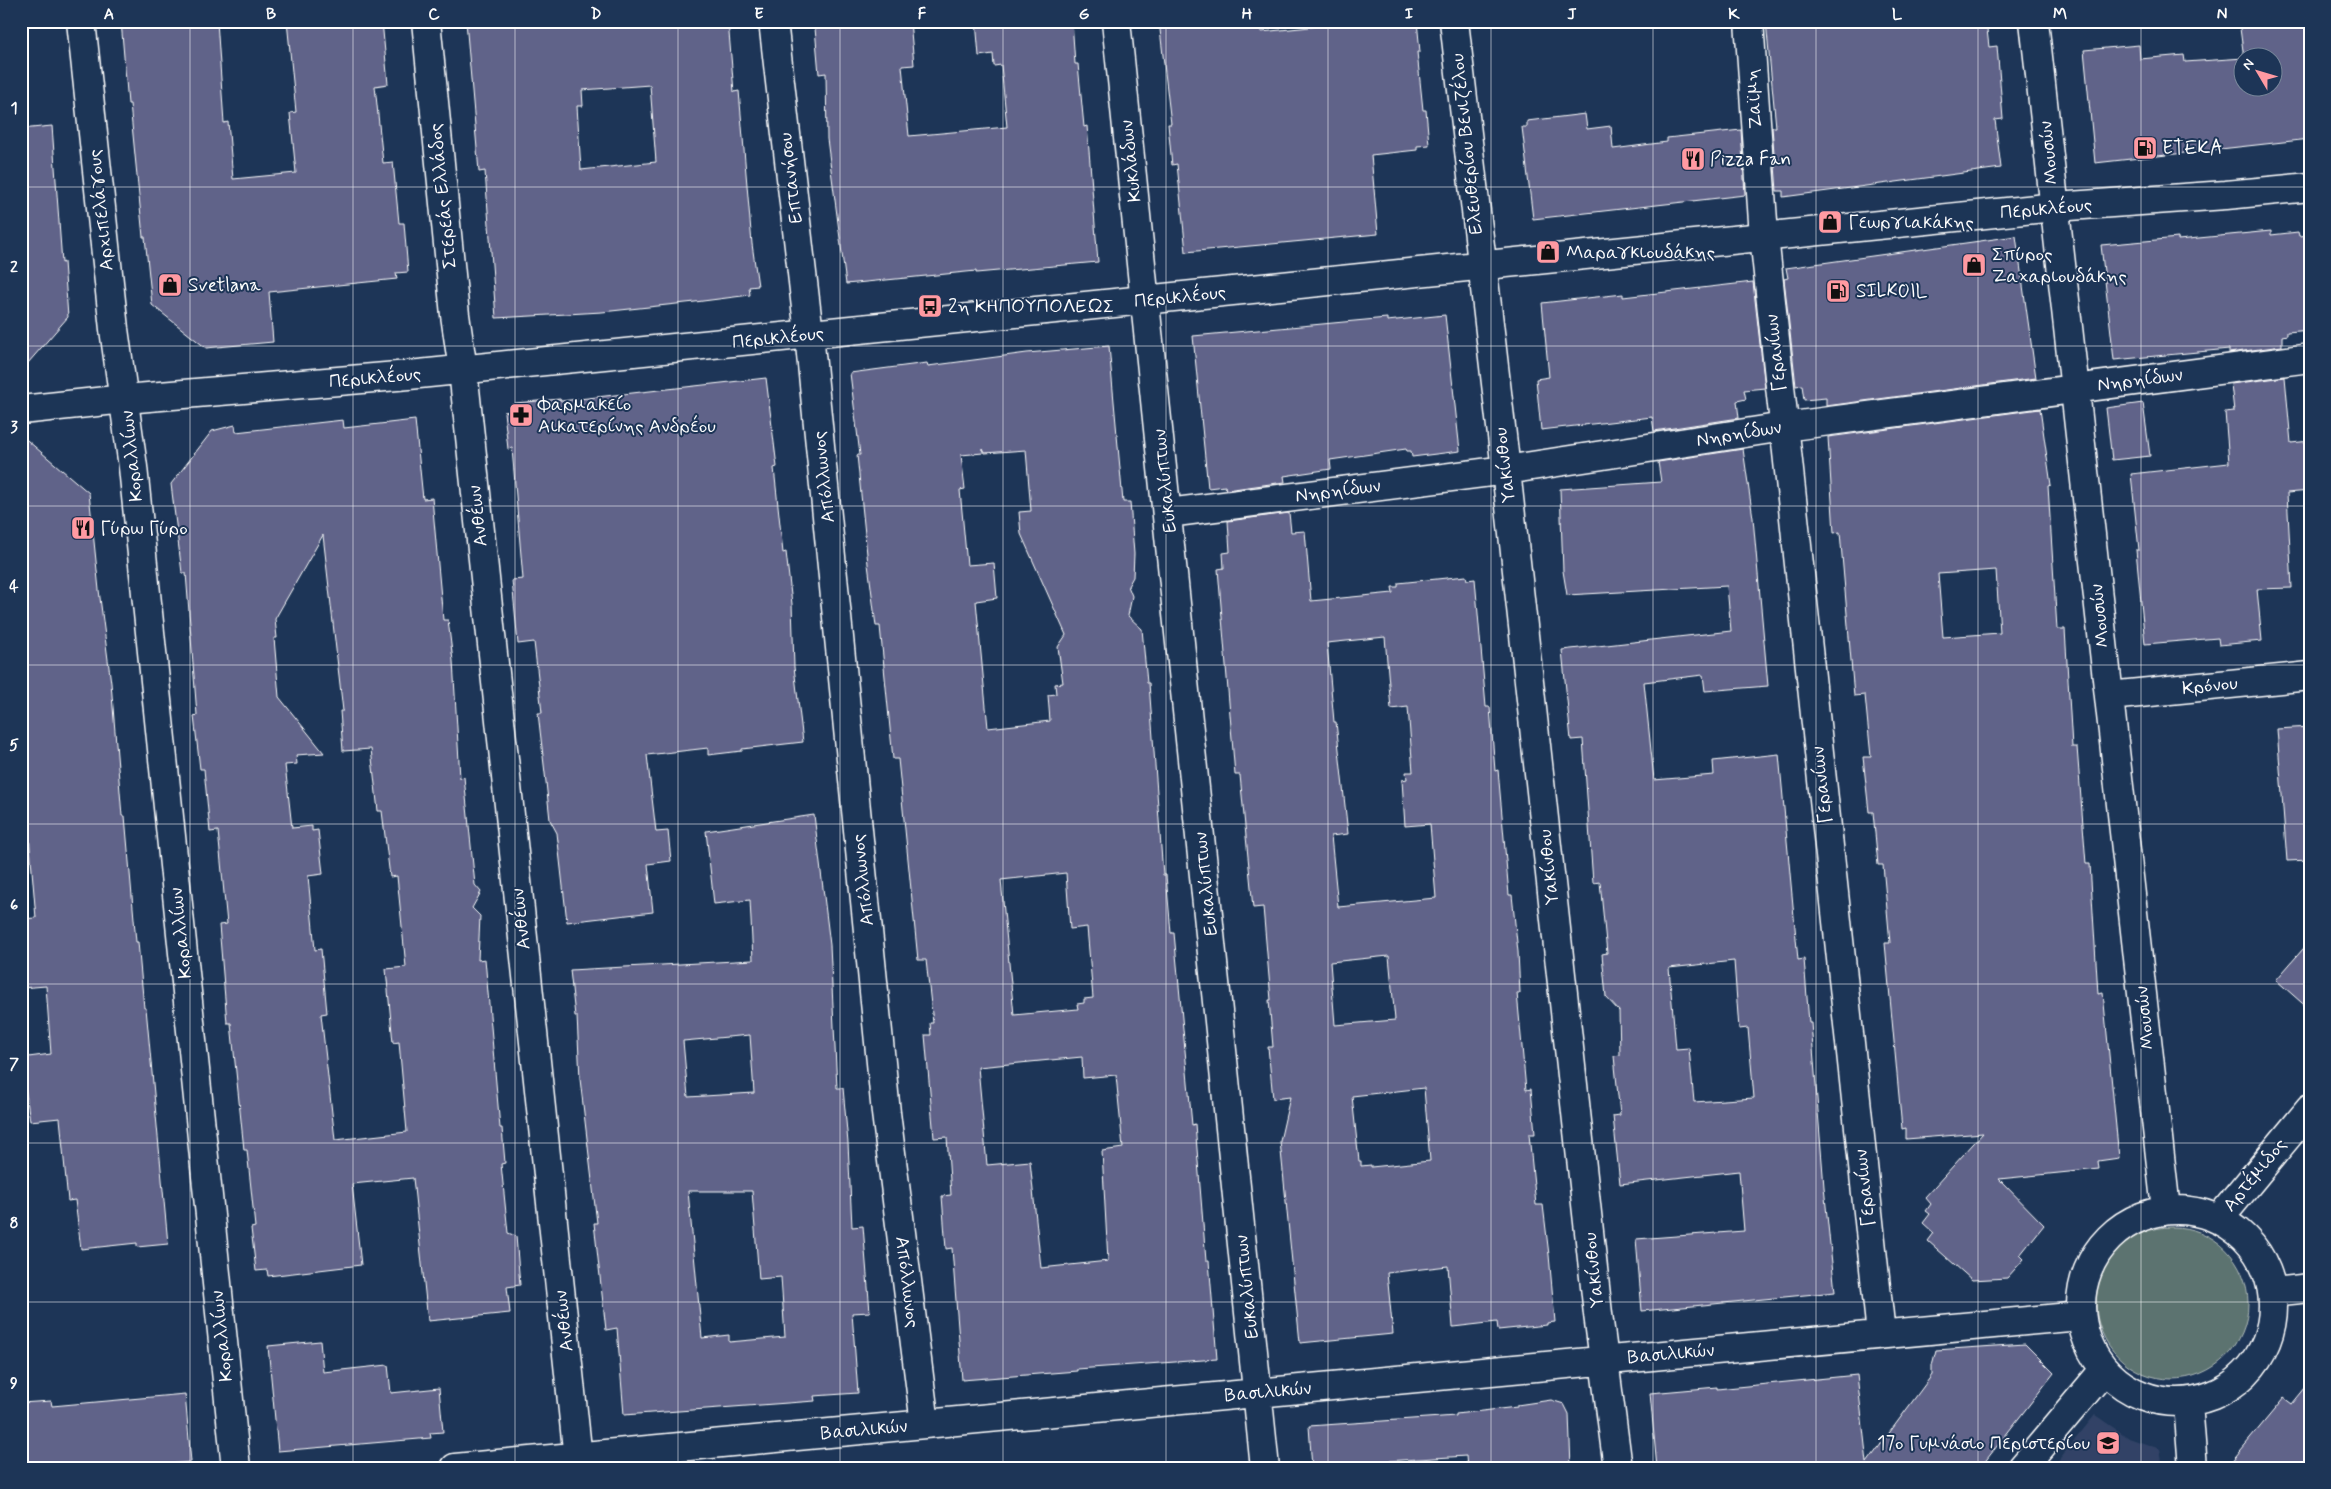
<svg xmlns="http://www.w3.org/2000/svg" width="2331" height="1489" viewBox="0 0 2331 1489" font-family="Mynerve,sans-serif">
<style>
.built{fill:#314366}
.green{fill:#5c736f;stroke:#aeb9b7}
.building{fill:#616489;stroke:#fff;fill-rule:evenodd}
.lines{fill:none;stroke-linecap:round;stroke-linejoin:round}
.minor-casing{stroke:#fff;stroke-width:31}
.tertiary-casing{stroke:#fff;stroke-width:31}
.minor{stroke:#1d3557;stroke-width:28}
.tertiary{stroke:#1d3557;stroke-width:28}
.grid{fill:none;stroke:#fff;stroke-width:1;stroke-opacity:0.55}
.labels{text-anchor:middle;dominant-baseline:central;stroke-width:4;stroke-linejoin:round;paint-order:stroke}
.street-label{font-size:19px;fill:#fff;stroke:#1d3557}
.poi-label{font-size:19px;fill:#fff;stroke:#1d3557;text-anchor:start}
.neatline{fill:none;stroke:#fff;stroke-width:2}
.grid-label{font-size:16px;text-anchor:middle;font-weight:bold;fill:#fff}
</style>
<rect width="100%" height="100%" fill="#1d3557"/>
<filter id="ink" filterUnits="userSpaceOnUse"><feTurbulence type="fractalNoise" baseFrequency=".02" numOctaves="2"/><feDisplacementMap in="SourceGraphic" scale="10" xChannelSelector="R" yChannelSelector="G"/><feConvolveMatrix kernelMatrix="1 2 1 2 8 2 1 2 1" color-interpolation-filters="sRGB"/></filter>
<g filter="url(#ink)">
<path class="built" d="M2095,1415L2129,1438L2160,1449L2163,1468H2052Z"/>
<path class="green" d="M2096 1303a76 76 0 1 1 152 0a76 76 0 1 1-152 0Z"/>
<path class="building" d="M121,21H217L224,123L228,122L233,179L296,173L290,113L296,112L287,21H382L388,84L375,86L383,163L393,162L399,223H404L408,272L396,273L397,279L269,292L273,342L206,348L152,305L145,237H143L130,104H128Z
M466,21H728L734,92L739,91L752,244L758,286L749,287L750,295L695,302L602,312L496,318L485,171L479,172ZM650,85L656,162L581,170L577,106H583L582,90Z
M886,21H910L914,65L902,66L909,136L1007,127L1001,65L994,66L993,54L979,56L976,21H1072L1075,64H1078L1084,127L1087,126L1098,262L976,273V271L846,284L827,139L826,73L819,74L815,28Z
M1159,21H1260L1261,32L1320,26V21H1417L1420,52H1417L1423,110H1426L1429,145L1417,146V150L1371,155L1378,234L1186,252L1177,164L1172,165L1168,124H1171Z
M1766,21H1986L1989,47L1997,46L2003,119L1995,120L2001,168L1783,197V191H1777L1772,127H1776Z
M2239,21H2310V139L2095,163L2084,50L2139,45L2140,59L2184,55L2185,62L2244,58V88H2274V58H2244Z
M1585,114L1587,129L1611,126L1613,149L1667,142V138L1741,130L1745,195L1533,219L1522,127H1527V121Z
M52,126L62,263L64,262L68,317L21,371V129Z
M2271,231V235L2298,232L2299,236L2310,235V330L2287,332V335L2282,336V346L2229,353V349L2114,360L2101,245L2178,238V240Z
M2016,236L2036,378L1826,406V398L1804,400L1802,385L1796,386L1784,279L1788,278L1786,268Z
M1753,282L1765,388L1744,390L1746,399L1737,401L1739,418L1654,431L1652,417L1541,430L1536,379L1549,377L1542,303L1623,294V297Z
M1445,315L1460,451L1412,457L1411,451H1407L1406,449L1330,460L1331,469L1284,476L1285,482L1226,490L1225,486L1208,488L1193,336L1387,318V321Z
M1109,346L1123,502H1130L1134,554L1133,577L1128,586L1132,596L1128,616L1142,629L1147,683H1149L1163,875H1166L1171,933H1174L1192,1125L1195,1124L1206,1261H1209L1217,1359L1077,1369V1371L962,1380L952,1248L946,1249L942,1196L951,1195L947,1137L934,1138L925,1035H931L930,1023H933L926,960H918L898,759H893L880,626H876L868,564L857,455H860L850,373L927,363L928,366L1027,353ZM983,449L985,453L1026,450L1031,511L1019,512L1021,534L1066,635L1058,647L1063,683L1055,684L1056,694L1048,695L1050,721L988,728L976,601L997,598L994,563L967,565L960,490L965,489L961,455L983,453ZM1066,873L1070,929L1087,927L1093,998L1084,999V1003L1077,1004L1078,1009L1014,1015L1001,880ZM1082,1057L1083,1078L1116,1075L1123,1148L1102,1151L1108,1261L1041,1268L1030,1161L987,1165L978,1067Z
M2285,377L2291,443L2310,441V491L2287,493L2292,588L2257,589L2262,641L2219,645L2218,638L2145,644L2136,550H2139L2131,474L2229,463L2225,412L2234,411L2231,384Z
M766,378L777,467L774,468L783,553L786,552L792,604L794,667L803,742L742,749V751L708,755V748L647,755L656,832L668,831L671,861L648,864L653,912L567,922L557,833L550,820L546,782L538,713H542L534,642L518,644L512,580L523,579L512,448L508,449L504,412L516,410L515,403L560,399L561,401Z
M2143,403L2150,456L2112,460L2106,408Z
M2040,409L2051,485L2048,486L2057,629H2065L2072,747H2077L2086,864H2090L2098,994L2103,993L2119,1158L2098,1161L2099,1169L1999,1179L2044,1225L2020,1255L2024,1259L2007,1278L1972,1280L1928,1241L1934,1233L1923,1223L1930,1214L1926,1211L1931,1204L1925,1197L1983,1133L1906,1139V1128L1902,1129L1885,943H1890L1883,865H1878L1873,812H1869L1863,757H1871L1865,695L1854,696L1840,532L1834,533L1828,437ZM1996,570L2000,633L1943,637L1938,574Z
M343,420L344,428L415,420L423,499L432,498L443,620H448L453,661L460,778L464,777L475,885L481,892L472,908L480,916L478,960L485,959L500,1128H502L505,1163L501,1164L508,1233L516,1236L520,1285L507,1287L510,1313L428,1321L413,1178L352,1184L361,1265L268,1276L267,1270L256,1271L251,1228L255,1227L247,1150H244L231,1023H227L219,925L227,924L218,831L210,832L204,769H200L194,716L197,715L186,573H182L171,484L212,431L235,425L236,432ZM323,535L343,711H340L343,751L371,749L378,811H382L390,877L397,876L406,967L386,969L393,1043L399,1042L407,1132L335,1140L321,1014L327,1013L321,949L315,950L308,876L323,874L318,830L312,831V826L292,828L285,765L297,764L296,755L324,753L279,697L274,638H277L275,619Z
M21,435L89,493L99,590L111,683L122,816H125L136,942H138L144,1008H146L168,1244L137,1247V1243L81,1249L75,1200L68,1201L60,1118L30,1121L21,1058L51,1054L46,986L21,988V919L36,918L27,811H26L24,786H21Z
M1743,449L1753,518L1768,686L1705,691L1703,675L1644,682L1654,780L1714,775L1713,761L1779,754L1798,960L1804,959L1809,1023H1811L1824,1187L1835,1292L1642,1311L1636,1239L1744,1231L1739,1171L1620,1184L1613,1116L1620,1115L1614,1056L1620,1055L1619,1011L1606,997L1602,954L1607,953L1600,882L1593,883L1583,739L1571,740L1562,650L1731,631L1727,586L1567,595L1563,571L1560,489L1661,482L1658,462ZM1734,961L1739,1029L1748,1028L1754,1098L1694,1102L1689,1048L1676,1049L1669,968Z
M1289,513L1291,532L1305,531L1311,601L1393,593L1392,587H1398V583L1466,576L1467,580L1475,579L1486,707H1490L1495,771L1498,770L1509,895H1512L1518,952L1520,993H1517L1526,1090L1531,1089L1535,1134H1529L1533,1175L1536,1205H1543L1549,1255L1555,1322L1547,1323V1325L1498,1330L1497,1322L1453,1327L1448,1266L1387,1273L1393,1334L1300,1343L1280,1141L1290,1097L1273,1099L1268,1047H1273L1269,1000H1271L1263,907L1253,908L1240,775H1235L1218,569L1224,568L1223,553L1230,552L1228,521ZM1385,637L1391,709L1408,707L1413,772H1406L1407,779L1402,780L1405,826L1430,824L1436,898L1338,907L1331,836L1348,834L1336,722H1334L1327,643ZM1389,956L1395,1020L1335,1025L1330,962ZM1424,1088L1430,1161L1371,1167V1165L1361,1166V1161H1359L1352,1096Z
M2310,727V860L2287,861L2277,729Z
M814,815L830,945L837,1088H843L848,1143L852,1227L863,1226L870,1312L852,1313L858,1393L814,1396L815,1401L624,1415L617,1328L606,1330L594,1223H597L580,1079L577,1016H575L570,970L753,960L750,900L714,904L706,831ZM750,1035L754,1093L688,1097L683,1041ZM688,1191H752L759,1279L781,1277L785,1337L729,1342V1335L702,1338Z
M2310,941V1010L2276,980Z
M320,1341L323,1372L388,1365L391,1393L439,1388L443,1432L430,1433L431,1438L278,1451L268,1346Z
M2025,1344L2054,1373L1980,1468H1657L1650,1393L1717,1387V1389L1857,1375L1867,1463L1932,1375V1365L1936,1350Z
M2310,1382V1468H2226L2284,1398L2292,1404Z
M185,1394L191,1462L124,1468H21V1403L51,1401L52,1406Z
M1551,1400L1564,1404L1569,1414L1571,1468H1467L1466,1456L1371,1462V1468H1312L1309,1426L1456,1416V1414L1517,1407V1405Z"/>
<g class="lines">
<defs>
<path id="minor" d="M81,21L114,329L133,467L236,1468
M426,21L455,315L463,370
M773,21L809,334L886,1113L925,1424
M1116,21L1265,1468
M1454,21L1506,470L1598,1314L1618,1468
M1749,21L1764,236L1881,1334
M2034,21L2166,1210
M1168,513L1506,470L1784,427L2310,358
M2109,696L2310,676
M2081 1306a96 96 0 1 1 192 0a96 96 0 1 1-192 0Z
M2219,1219L2310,1109
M2273,1292L2310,1288
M2188,1403L2193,1468
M455,1468L2080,1316
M2022,1468L2104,1370"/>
<path id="tertiary" d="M463,370L579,1468
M21,410L125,399L409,375L2055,207L2226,195L2310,187"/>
</defs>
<use href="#minor" class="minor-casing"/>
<use href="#tertiary" class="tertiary-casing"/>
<use href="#minor" class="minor"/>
<use href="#tertiary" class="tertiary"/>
</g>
</g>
<path class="grid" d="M190,21V1468M353,21V1468M515,21V1468M678,21V1468M840,21V1468M1003,21V1468M1166,21V1468M1328,21V1468M1491,21V1468M1653,21V1468M1816,21V1468M1978,21V1468M2141,21V1468M21,187H2310M21,346H2310M21,506H2310M21,665H2310M21,824H2310M21,984H2310M21,1143H2310M21,1302H2310"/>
<defs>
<symbol id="fuel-square" viewBox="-11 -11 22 22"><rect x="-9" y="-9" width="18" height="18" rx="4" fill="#ff9aa2" stroke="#1d3557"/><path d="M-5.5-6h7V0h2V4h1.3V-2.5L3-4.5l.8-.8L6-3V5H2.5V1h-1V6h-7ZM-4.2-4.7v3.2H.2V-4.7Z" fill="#111"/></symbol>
<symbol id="restaurant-square" viewBox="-11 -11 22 22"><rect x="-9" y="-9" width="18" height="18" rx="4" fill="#ff9aa2" stroke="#1d3557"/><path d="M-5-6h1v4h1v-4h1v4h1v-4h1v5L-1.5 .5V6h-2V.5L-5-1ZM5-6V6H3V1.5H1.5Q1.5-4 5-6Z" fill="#111"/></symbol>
<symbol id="shop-square" viewBox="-11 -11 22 22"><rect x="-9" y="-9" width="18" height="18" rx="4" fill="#ff9aa2" stroke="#1d3557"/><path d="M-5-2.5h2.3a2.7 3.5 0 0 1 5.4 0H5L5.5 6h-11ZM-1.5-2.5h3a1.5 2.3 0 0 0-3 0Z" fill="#111"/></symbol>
<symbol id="bus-square" viewBox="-11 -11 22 22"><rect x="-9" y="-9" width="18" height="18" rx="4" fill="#ff9aa2" stroke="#1d3557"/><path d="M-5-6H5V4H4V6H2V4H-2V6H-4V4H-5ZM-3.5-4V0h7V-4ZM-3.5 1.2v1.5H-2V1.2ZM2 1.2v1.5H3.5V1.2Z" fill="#111"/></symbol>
<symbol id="pharmacy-square" viewBox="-11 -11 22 22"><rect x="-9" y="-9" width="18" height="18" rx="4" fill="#ff9aa2" stroke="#1d3557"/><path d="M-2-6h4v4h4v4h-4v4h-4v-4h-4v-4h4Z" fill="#111"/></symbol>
<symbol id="school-square" viewBox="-11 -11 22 22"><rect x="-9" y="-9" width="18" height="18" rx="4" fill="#ff9aa2" stroke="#1d3557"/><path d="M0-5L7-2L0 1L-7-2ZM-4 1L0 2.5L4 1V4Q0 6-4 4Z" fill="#111"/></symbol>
</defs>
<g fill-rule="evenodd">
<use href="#fuel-square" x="2131" y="134" width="28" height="28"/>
<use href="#restaurant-square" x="1679" y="145" width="28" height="28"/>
<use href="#shop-square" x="1816" y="208" width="28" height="28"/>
<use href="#shop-square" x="1534" y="238" width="28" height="28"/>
<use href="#shop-square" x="1960" y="251" width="28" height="28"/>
<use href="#shop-square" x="156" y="271" width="28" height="28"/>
<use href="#fuel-square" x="1824" y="277" width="28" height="28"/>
<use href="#bus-square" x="916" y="292" width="28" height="28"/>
<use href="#pharmacy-square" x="507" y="401" width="28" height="28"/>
<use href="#restaurant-square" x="69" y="514" width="28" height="28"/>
<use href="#school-square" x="2094" y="1429" width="28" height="28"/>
</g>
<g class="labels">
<g class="street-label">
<text transform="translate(1754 99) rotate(-94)">Ζαϊμη</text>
<text transform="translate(1467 144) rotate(-96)">Ελευθερίου Βενιζέλου</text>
<text transform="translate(2049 153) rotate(-96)">Μουσών</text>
<text transform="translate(1131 161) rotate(-96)">Κυκλάδων</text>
<text transform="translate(791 178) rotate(-97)">Επτανήσου</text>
<text transform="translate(443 196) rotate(-96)">Στερεάς Ελλάδος</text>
<text transform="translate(2046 209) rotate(-5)">Περικλέους</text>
<text transform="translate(101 210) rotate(-96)">Αρχιπελάγους</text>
<text transform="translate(1180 297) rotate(-6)">Περικλέους</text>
<text transform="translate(778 338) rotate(-6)">Περικλέους</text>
<text transform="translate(1776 353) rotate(-96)">Γερανίων</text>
<text transform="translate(375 378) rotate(-5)">Περικλέους</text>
<text transform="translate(2140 380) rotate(-7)">Νηρηίδων</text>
<text transform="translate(1739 434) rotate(-9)">Νηρηίδων</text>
<text transform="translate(132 456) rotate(-96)">Κοραλλίων</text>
<text transform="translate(1505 465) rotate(-97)">Υακίνθου</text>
<text transform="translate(824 477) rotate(-96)">Απόλλωνος</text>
<text transform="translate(1165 481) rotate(-96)">Ευκαλύπτων</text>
<text transform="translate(1338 491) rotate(-7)">Νηρηίδων</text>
<text transform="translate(478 516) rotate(-96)">Ανθέων</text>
<text transform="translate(2100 616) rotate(-96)">Μουσών</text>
<text transform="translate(2210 686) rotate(-6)">Κρόνου</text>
<text transform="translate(1822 785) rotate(-96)">Γερανίων</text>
<text transform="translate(1549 867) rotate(-96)">Υακίνθου</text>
<text transform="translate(863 880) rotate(-96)">Απόλλωνος</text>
<text transform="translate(1206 884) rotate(-96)">Ευκαλύπτων</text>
<text transform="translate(521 919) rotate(-96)">Ανθέων</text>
<text transform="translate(181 933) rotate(-96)">Κοραλλίων</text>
<text transform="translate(2145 1018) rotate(-96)">Μουσών</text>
<text transform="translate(2255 1175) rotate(-51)">Αρτέμιδος</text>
<text transform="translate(1865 1188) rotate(-96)">Γερανίων</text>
<text transform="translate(1594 1270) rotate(-96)">Υακίνθου</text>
<text transform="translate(907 1282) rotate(83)">Απόλλωνος</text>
<text transform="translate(1247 1287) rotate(-96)">Ευκαλύπτων</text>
<text transform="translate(564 1321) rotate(-96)">Ανθέων</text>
<text transform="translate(222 1336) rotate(-96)">Κοραλλίων</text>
<text transform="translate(1671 1354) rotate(-5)">Βασιλικών</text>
<text transform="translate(1268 1392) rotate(-5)">Βασιλικών</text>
<text transform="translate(864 1430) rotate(-5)">Βασιλικών</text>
</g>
<g class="poi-label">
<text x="2162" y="148">ETEKA</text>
<text x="1710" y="159">Pizza Fan</text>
<text x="1848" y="222">Γεωργιακάκης</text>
<text x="1566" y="252">Μαραγκιουδάκης</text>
<text x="1992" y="254">Σπύρος<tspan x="1992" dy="22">Ζαχαριουδάκης</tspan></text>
<text x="188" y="285">Svetlana</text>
<text x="1856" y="291">SILKOIL</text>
<text x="948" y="306">2η ΚΗΠΟΥΠΟΛΕΩΣ</text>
<text x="538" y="404">Φαρμακείο<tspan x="538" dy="22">Αικατερίνης Ανδρέου</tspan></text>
<text x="100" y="528">Γύρω Γύρο</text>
<text x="2090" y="1443" text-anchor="end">17ο Γυμνάσιο Περιστερίου</text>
</g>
</g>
<rect width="2331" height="1489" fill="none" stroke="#1d3557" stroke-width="55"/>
<g transform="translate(2258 72) rotate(308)"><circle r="24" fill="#1d3557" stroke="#77869a"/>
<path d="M0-4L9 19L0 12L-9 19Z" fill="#ff9aa2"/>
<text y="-8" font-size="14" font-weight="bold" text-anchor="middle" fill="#ffffff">N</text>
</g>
<rect x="28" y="28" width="2276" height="1434" class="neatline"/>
<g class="grid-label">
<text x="109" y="19">A</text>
<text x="271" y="19">B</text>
<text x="434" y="19">C</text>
<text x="596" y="19">D</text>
<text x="759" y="19">E</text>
<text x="922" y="19">F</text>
<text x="1084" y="19">G</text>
<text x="1247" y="19">H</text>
<text x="1409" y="19">I</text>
<text x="1572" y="19">J</text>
<text x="1734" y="19">K</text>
<text x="1897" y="19">L</text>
<text x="2060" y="19">M</text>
<text x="2222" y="19">N</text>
<text x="14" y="113">1</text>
<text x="14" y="272">2</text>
<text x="14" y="432">3</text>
<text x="14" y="591">4</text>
<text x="14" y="750">5</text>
<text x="14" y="910">6</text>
<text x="14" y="1069">7</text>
<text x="14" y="1228">8</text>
<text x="14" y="1388">9</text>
</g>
</svg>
